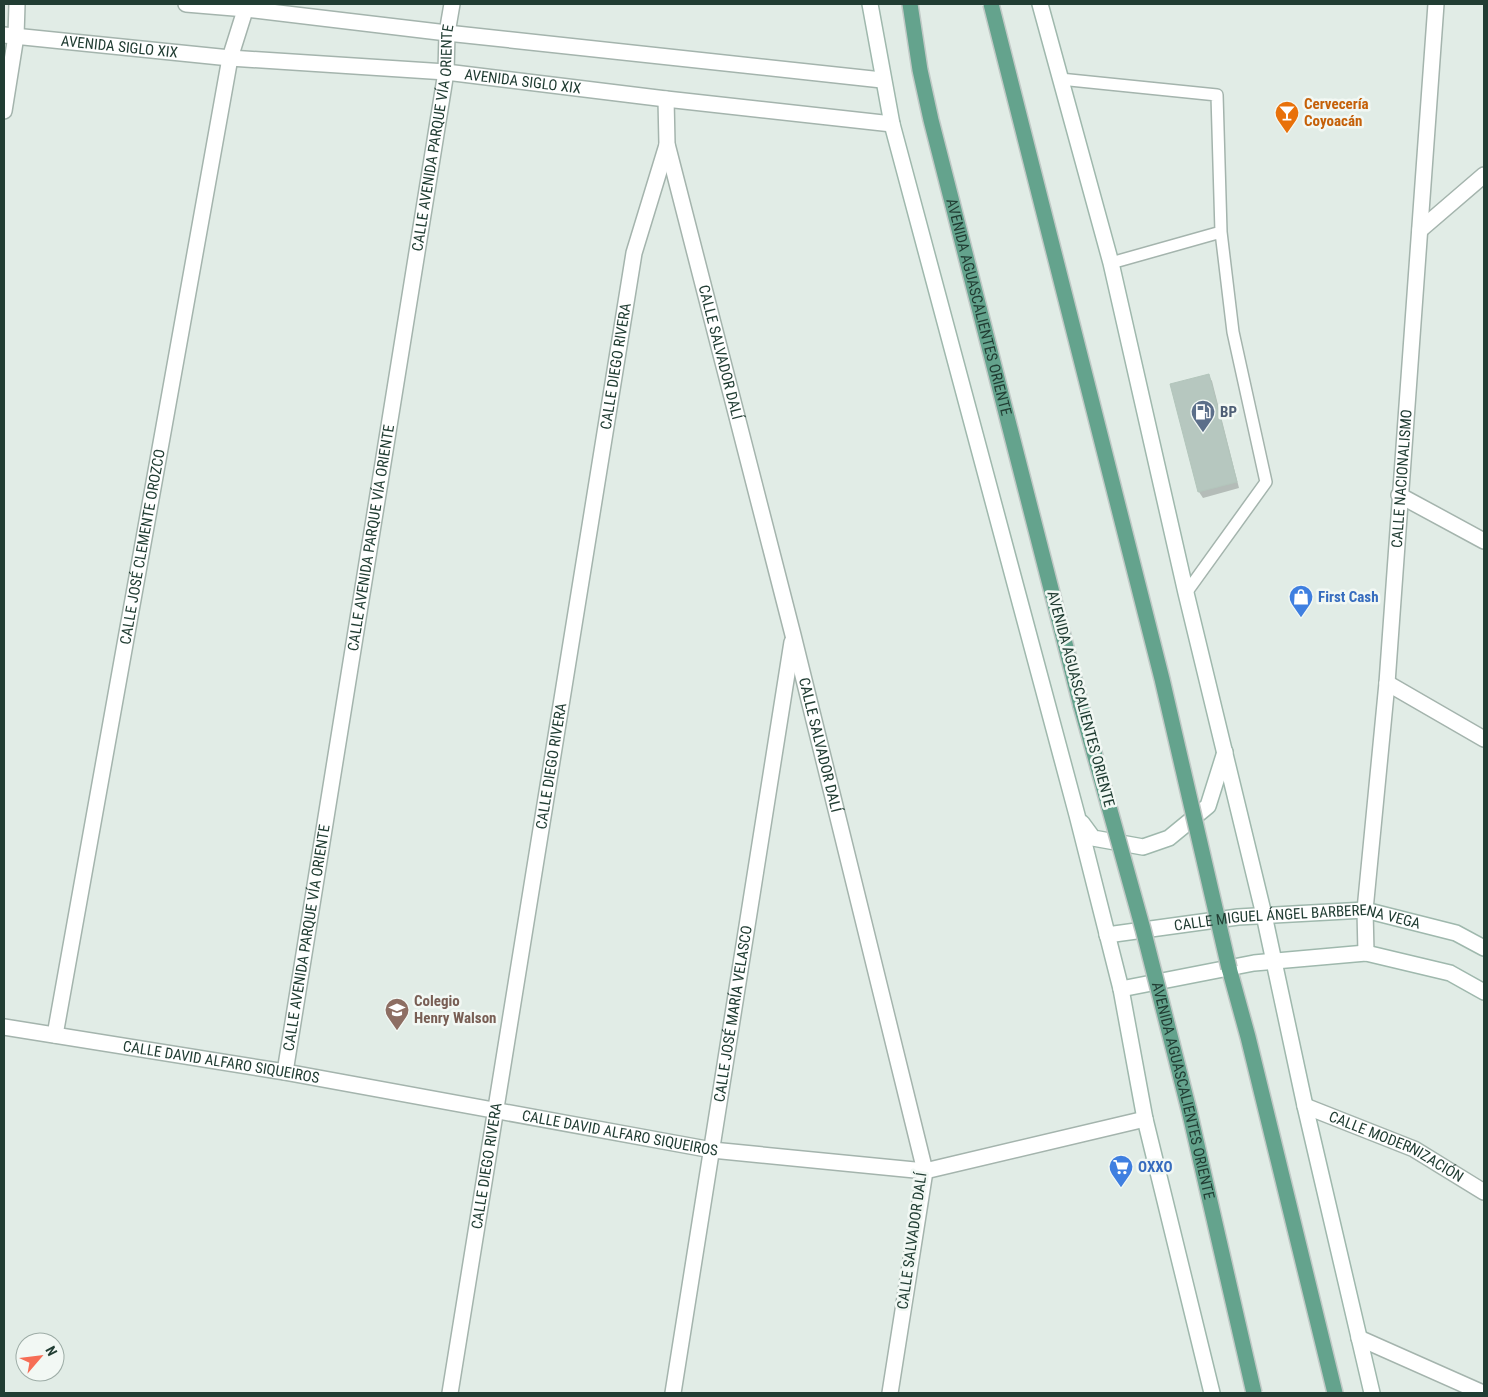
<svg xmlns="http://www.w3.org/2000/svg" width="1488" height="1397" viewBox="0 0 1488 1397" font-family="'Roboto Condensed',sans-serif">
<style>
.shadow{fill:#0003}
.building{fill:#b6c7bf;stroke:#b3c6bc}
.lines{fill:none;stroke-linecap:round;stroke-linejoin:round}
.lane-casing{stroke:#a4b4ad;stroke-width:14}
.street-casing{stroke:#a4b4ad;stroke-width:18}
.secondary-casing{stroke:#9fb8ad;stroke-width:18}
.primary-casing{stroke:#c1c9c6;stroke-width:18}
.lane{stroke:#fff;stroke-width:11}
.street{stroke:#fff;stroke-width:15}
.secondary{stroke:#fff;stroke-width:15}
.primary{stroke:#64a38d;stroke-width:15}
.primary-bridge-casing{stroke:#c1c9c6;stroke-width:18;stroke-linecap:butt}
.primary-bridge{stroke:#64a38d;stroke-width:15}
.labels{text-anchor:middle;dominant-baseline:central;stroke-width:5;stroke-linejoin:round;paint-order:stroke}
.street-label{font-size:15px;fill:#213d33;stroke:#f2f8f4}
.food-label{font-size:15px;font-weight:bold;fill:#c56008;stroke:#f2f8f4;text-anchor:start}
.service-label{font-size:15px;font-weight:bold;fill:#4e5e75;stroke:#f2f8f4;text-anchor:start}
.shop-label{font-size:15px;font-weight:bold;fill:#366cbe;stroke:#f2f8f4;text-anchor:start}
.education-label{font-size:15px;font-weight:bold;fill:#785e54;stroke:#f2f8f4;text-anchor:start}
</style>
<rect width="100%" height="100%" fill="#e1ece6"/>
<path class="shadow" d="M1208,375L1212,381L1239,488L1203,498L1199,492Z"/>
<path class="building" d="M1209,374L1237,482L1198,492L1170,384Z"/>
<g class="lines">
<defs>
<path id="lane" d="M1060,79L1217,95L1221,232L1233,332L1266,482L1186,593
M1111,263L1221,232"/>
<g id="street">
<path d="M186,4L246,9L447,33L882,80"/>
<path id="s1" d="M4,35L230,58L446,72L666,99L892,124"/>
<path id="s2" d="M666,99L667,144L793,635L925,1171L890,1393"/>
<path d="M4,111L16,36L17,4"/>
<path d="M1420,230L1484,175"/>
<path d="M1399,495L1484,541"/>
<path d="M1387,683L1484,739"/>
<path id="s3" d="M1366,953L1365,910L1387,683L1436,4"/>
<path id="s4" d="M4,1027L285,1072L712,1150L925,1171L1145,1119"/>
<path id="s5" d="M55,1035L230,58L247,4"/>
<path id="s6" d="M285,1072L446,72L447,33L452,4"/>
<path id="s7" d="M1305,1106L1414,1149L1484,1192"/>
<path d="M1359,1338L1483,1393"/>
<path id="s8" d="M450,1393L634,253L667,145"/>
<path id="s9" d="M673,1393L792,642"/>
</g>
<g id="secondary">
<path d="M870,4L892,124L1077,815L1121,989L1145,1119L1212,1393"/>
<path d="M1040,4L1111,263L1186,593L1264,915L1305,1106L1372,1393"/>
<path d="M1082,823L1093,838L1143,847L1169,838L1208,806L1225,752"/>
<path id="s10" d="M1107,935L1238,917L1365,910L1456,933L1484,948"/>
<path d="M1121,989L1254,963L1366,953L1450,973L1484,992"/>
</g>
<g id="primary">
<path id="s11" d="M910,4L920,70L931,120L1081,706"/>
<path d="M1229,968L1248,1037L1335,1393"/>
</g>
</defs>
<use href="#lane" class="lane-casing"/>
<use href="#street" class="street-casing"/>
<use href="#secondary" class="secondary-casing"/>
<use href="#primary" class="primary-casing"/>
<use href="#lane" class="lane"/>
<use href="#street" class="street"/>
<use href="#secondary" class="secondary"/>
<use href="#primary" class="primary"/>
<defs>
<g id="primary-bridge">
<path d="M991,4L1162,679L1229,968"/>
<path id="s12" d="M1081,706L1143,929L1189,1110L1254,1393"/>
</g>
</defs>
<use href="#primary-bridge" class="primary-bridge-casing"/>
<use href="#primary-bridge" class="primary-bridge"/>
</g>
<defs>
<symbol id="bar-pin" viewBox="-11 -11 22 30"><path d="M0 17L-7.5 6A9.5 9.5 0 1 1 7.5 6Z" fill="#e8710a" stroke="#f2f8f4"/><path d="M-6-5H6L.8 .8V4.5H3.5V6h-7V4.5H-.8V.8Z" fill="#fff"/></symbol>
<symbol id="fuel-pin" viewBox="-11 -11 22 30"><path d="M0 17L-7.5 6A9.5 9.5 0 1 1 7.5 6Z" fill="#5c6f8a" stroke="#f2f8f4"/><path d="M-5.5-6h7V0h2V4h1.3V-2.5L3-4.5l.8-.8L6-3V5H2.5V1h-1V6h-7ZM-4.2-4.7v3.2H.2V-4.7Z" fill="#fff"/></symbol>
<symbol id="shop-pin" viewBox="-11 -11 22 30"><path d="M0 17L-7.5 6A9.5 9.5 0 1 1 7.5 6Z" fill="#3f7fe0" stroke="#f2f8f4"/><path d="M-5-2.5h2.3a2.7 3.5 0 0 1 5.4 0H5L5.5 6h-11ZM-1.5-2.5h3a1.5 2.3 0 0 0-3 0Z" fill="#fff"/></symbol>
<symbol id="school-pin" viewBox="-11 -11 22 30"><path d="M0 17L-7.5 6A9.5 9.5 0 1 1 7.5 6Z" fill="#8d6e63" stroke="#f2f8f4"/><path d="M0-5L7-2L0 1L-7-2ZM-4 1L0 2.5L4 1V4Q0 6-4 4Z" fill="#fff"/></symbol>
<symbol id="supermarket-pin" viewBox="-11 -11 22 30"><path d="M0 17L-7.5 6A9.5 9.5 0 1 1 7.5 6Z" fill="#3f7fe0" stroke="#f2f8f4"/><path d="M-6-5.5h2.5l.6 2H6L4.5 2H-2.5L-4.4-4H-6ZM-1.5 3.2a1.3 1.3 0 1 0 .1 0ZM3 3.2a1.3 1.3 0 1 0 .1 0Z" fill="#fff"/></symbol>
</defs>
<g fill-rule="evenodd">
<use href="#bar-pin" x="1273" y="99" width="28" height="38"/>
<use href="#fuel-pin" x="1189" y="398" width="28" height="38"/>
<use href="#shop-pin" x="1287" y="583" width="28" height="38"/>
<use href="#school-pin" x="383" y="996" width="28" height="38"/>
<use href="#supermarket-pin" x="1107" y="1153" width="28" height="38"/>
</g>
<g class="labels">
<g class="street-label">
<text stroke="none"><textPath href="#s1" startOffset="116">AVENIDA SIGLO XIX</textPath></text>
<text stroke="none"><textPath href="#s1" startOffset="521">AVENIDA SIGLO XIX</textPath></text>
<text stroke="none"><textPath href="#s6" startOffset="946">CALLE AVENIDA PARQUE VÍA ORIENTE</textPath></text>
<text stroke="none"><textPath href="#s11" startOffset="311">AVENIDA AGUASCALIENTES ORIENTE</textPath></text>
<text stroke="none"><textPath href="#s2" startOffset="260">CALLE SALVADOR DALÍ</textPath></text>
<text stroke="none"><textPath href="#s8" startOffset="1040">CALLE DIEGO RIVERA</textPath></text>
<text stroke="none"><textPath href="#s3" startOffset="476">CALLE NACIONALISMO</textPath></text>
<text stroke="none"><textPath href="#s6" startOffset="541">CALLE AVENIDA PARQUE VÍA ORIENTE</textPath></text>
<text stroke="none"><textPath href="#s5" startOffset="496">CALLE JOSÉ CLEMENTE OROZCO</textPath></text>
<text transform="translate(1081 699) rotate(75)">AVENIDA AGUASCALIENTES ORIENTE</text>
<text stroke="none"><textPath href="#s2" startOffset="665">CALLE SALVADOR DALÍ</textPath></text>
<text stroke="none"><textPath href="#s8" startOffset="635">CALLE DIEGO RIVERA</textPath></text>
<text stroke="none"><textPath href="#s10" startOffset="192">CALLE MIGUEL ÁNGEL BARBERENA VEGA</textPath></text>
<text stroke="none"><textPath href="#s6" startOffset="136">CALLE AVENIDA PARQUE VÍA ORIENTE</textPath></text>
<text stroke="none"><textPath href="#s9" startOffset="384">CALLE JOSÉ MARÍA VELASCO</textPath></text>
<text stroke="none"><textPath href="#s4" startOffset="220">CALLE DAVID ALFARO SIQUEIROS</textPath></text>
<text stroke="none"><textPath href="#s12" startOffset="398">AVENIDA AGUASCALIENTES ORIENTE</textPath></text>
<text stroke="none"><textPath href="#s4" startOffset="625">CALLE DAVID ALFARO SIQUEIROS</textPath></text>
<text stroke="none"><textPath href="#s7" startOffset="100">CALLE MODERNIZACIÓN</textPath></text>
<text stroke="none"><textPath href="#s8" startOffset="230">CALLE DIEGO RIVERA</textPath></text>
<text transform="translate(912 1241) rotate(-82)">CALLE SALVADOR DALÍ</text>
</g>
<g class="food-label">
<text x="1304" y="104">Cervecería<tspan x="1304" dy="17">Coyoacán</tspan></text>
</g>
<g class="service-label">
<text x="1220" y="412">BP</text>
</g>
<g class="shop-label">
<text x="1318" y="597">First Cash</text>
<text x="1138" y="1167">OXXO</text>
</g>
<g class="education-label">
<text x="414" y="1001">Colegio<tspan x="414" dy="17">Henry Walson</tspan></text>
</g>
</g>
<rect width="1488" height="1397" fill="none" stroke="#213d33" stroke-width="10"/>
<g transform="translate(40 1357) rotate(62)"><circle r="24" fill="#f2f8f4" stroke="#9eada7"/>
<path d="M0-4L9 19L0 12L-9 19Z" fill="#f66d55"/>
<text y="-8" font-size="14" font-weight="bold" text-anchor="middle" fill="#213d33">N</text>
</g>
</svg>
